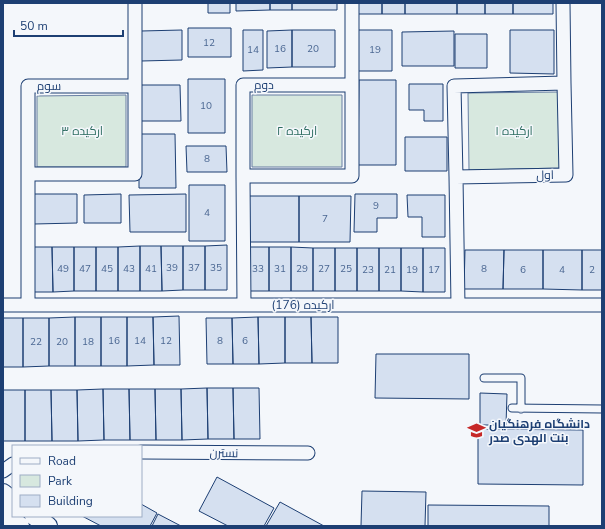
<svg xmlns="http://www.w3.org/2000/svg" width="605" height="529" viewBox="0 0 605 529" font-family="'Nunito Sans',Cairo,sans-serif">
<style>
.green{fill:#d7e8df;stroke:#687fa3}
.building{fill:#d5e0f0;stroke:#1d3f73}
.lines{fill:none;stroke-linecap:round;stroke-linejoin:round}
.lane-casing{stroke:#1d3f73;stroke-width:9}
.street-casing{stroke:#1d3f73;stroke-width:15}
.secondary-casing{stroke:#1d3f73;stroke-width:20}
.lane{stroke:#f4f7fb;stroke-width:7}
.street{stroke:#f4f7fb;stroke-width:13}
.secondary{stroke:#f4f7fb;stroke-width:18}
.labels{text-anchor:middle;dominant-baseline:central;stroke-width:3;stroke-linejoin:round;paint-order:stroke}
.number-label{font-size:10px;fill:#4b6792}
.street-label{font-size:12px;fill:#1d3f73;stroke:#f4f7fb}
.park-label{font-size:12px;fill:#2c6c60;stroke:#f4f7fb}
.poi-label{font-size:12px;font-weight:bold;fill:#1d3f73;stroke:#f4f7fb;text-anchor:start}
</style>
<rect width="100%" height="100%" fill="#f4f7fb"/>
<path class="green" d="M560,92L561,168L469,170L468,93Z
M126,95V167H37V96Z
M252,95H342V167H252Z"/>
<path class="building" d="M208,3H230V13H208Z
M236,3H270V10L236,11Z
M270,3H292V10H270Z
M292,3H337V10H292Z
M356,3H382V14H356Z
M382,3H405V14H382Z
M405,3H457V14H405Z
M457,3H485V14H457Z
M485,3H513V14H485Z
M513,3H553V14H513Z
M188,28H231V57H188Z
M182,30V60L141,61V31Z
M243,30H263V70L243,71Z
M292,30V67L267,68V31Z
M292,30H335V67H292Z
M358,30H392V71H358Z
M510,30H554V74L510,73Z
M454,31V66H402V32Z
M455,34H487V68H455Z
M188,79H225V133H188Z
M359,80H396V165H358Z
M409,84H443V121H424V110H409Z
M141,85H180L181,121H141Z
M139,134H175L176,188H139Z
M405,137H447V171H405Z
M186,146H226L227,172H187Z
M189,185H225V241H189Z
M34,194H77V223L34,224Z
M121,194V223H84V195Z
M186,194V232H130L129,195Z
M355,194H397V218H377V232H354Z
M407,195H445V237H422V217H408Z
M247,196H299V242H247Z
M299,196H351L350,242H299Z
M227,245V290H205V246Z
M140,246V291H118V247Z
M140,246H161L162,291H140Z
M161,246H183V290L162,291Z
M183,246H205V290H183Z
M31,247H52L53,292H31Z
M52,247H74V291L53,292Z
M74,247H96V291H74Z
M96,247H118V291H96Z
M247,247H269V291H247Z
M269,247H291V291H269Z
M291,247L313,248V291H291Z
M313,248H335V291H313Z
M335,248H357V291H335Z
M357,248H379V291H357Z
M379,248H401V291H379Z
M401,248H423V292L401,291Z
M423,248H445V292H423Z
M465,250H504L503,289H464Z
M504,250H543V289H503Z
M543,250H582V290L543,289Z
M582,250H602V290H582Z
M179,316L180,365H154L153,317Z
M75,317H101V366H75Z
M75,317V366H49V318Z
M101,317H127V366H101Z
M127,317H153L154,365L127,366Z
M258,317H285V363L259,364Z
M258,317L259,364H233L232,318Z
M285,317H311L312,363H285Z
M311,317H338V363H312Z
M3,318H23V367H3Z
M23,318H49V366L23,367Z
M206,318H232L233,364H207Z
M376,354H469V399L375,398Z
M207,388H233L234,439H208Z
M207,388L208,439L182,440L181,389Z
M233,388H259L260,439H234Z
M103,389H129L130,440H104Z
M103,389L104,440L78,441L77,390Z
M129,389H155L156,440H130Z
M155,389H181L182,440H156Z
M3,390H25V441H3Z
M25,390H51L52,441H25Z
M51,390H77L78,441H52Z
M480,393L507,394L506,425H480Z
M478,429L583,430V485L478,484Z
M217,477L274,508L264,526H228L199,511Z
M362,491L426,492L425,526H361Z
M280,502L324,526H266Z
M141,504L157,513L150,526H101L82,516H141Z
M428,505L549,506V526H428Z
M158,514L181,526H152Z"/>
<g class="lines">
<defs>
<path id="lane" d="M484,378H521V409
M512,408L602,409"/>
<path id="street" d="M352,3V85
M563,3L564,83
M564,83L566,175L456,177L454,86Z
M243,85H352V176H243Z
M28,86H135V174H28Z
M135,86V3
M28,174V305
M243,176L244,305
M456,177L458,305
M3,305H602
M141,452L308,453
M3,471L13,464"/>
<path id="secondary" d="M3,493L13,501
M3,513L20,526
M34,516L48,526"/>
</defs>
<use href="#lane" class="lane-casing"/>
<use href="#street" class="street-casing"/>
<use href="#secondary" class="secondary-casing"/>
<use href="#lane" class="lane"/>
<use href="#street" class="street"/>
<use href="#secondary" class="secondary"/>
</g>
<defs>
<symbol id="university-bare" viewBox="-9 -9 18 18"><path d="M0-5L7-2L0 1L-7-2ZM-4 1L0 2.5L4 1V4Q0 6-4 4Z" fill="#c62828" stroke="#f4f7fb" stroke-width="2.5" paint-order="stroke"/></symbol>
</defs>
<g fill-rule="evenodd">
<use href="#university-bare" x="464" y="418" width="25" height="25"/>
</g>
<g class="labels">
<g class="number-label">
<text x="209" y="43">12</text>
<text x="280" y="49">16</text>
<text x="313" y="49">20</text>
<text x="253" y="50">14</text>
<text x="375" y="50">19</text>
<text x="206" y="106">10</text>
<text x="207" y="159">8</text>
<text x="376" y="206">9</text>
<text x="207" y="213">4</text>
<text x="325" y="219">7</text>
<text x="172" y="268">39</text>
<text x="194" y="268">37</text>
<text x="216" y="268">35</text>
<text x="63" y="269">49</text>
<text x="85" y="269">47</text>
<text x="107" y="269">45</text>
<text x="129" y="269">43</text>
<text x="151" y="269">41</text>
<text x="258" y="269">33</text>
<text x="280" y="269">31</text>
<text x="302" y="269">29</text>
<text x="324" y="269">27</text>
<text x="346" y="269">25</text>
<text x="484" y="269">8</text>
<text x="368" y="270">23</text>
<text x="390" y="270">21</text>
<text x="412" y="270">19</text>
<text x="434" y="270">17</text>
<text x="523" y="270">6</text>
<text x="562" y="270">4</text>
<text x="592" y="270">2</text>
<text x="114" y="341">16</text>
<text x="140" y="341">14</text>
<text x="166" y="341">12</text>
<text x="220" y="341">8</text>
<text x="245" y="341">6</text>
<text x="36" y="342">22</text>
<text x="62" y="342">20</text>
<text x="88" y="342">18</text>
</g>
<g class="street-label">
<text x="264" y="85">دوم</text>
<text x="49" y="86">سوم</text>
<text transform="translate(545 175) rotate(-1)">اول</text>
<text x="303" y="305">ارکیده (176)</text>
<text transform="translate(224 453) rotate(1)">نسترن</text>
</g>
<g class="park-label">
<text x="82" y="131">ارکیده ۳</text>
<text x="297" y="131">ارکیده ۲</text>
<text x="514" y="131">ارکیده ۱</text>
</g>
<g class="poi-label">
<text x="489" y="424">دانشگاه فرهنگیان<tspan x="489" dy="14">بنت الهدی صدر</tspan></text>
</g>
</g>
<rect width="605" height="529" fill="none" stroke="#1d3f73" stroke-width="8"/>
<rect x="12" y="445" width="130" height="72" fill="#f4f7fb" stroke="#9eadc5"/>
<rect x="20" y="458" width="20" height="6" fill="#f4f7fb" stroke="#9eadc5"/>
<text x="48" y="465" font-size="12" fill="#1d3f73">Road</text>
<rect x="20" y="475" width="20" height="12" fill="#d7e8df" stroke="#9eadc5"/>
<text x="48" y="485" font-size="12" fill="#1d3f73">Park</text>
<rect x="20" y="495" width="20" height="12" fill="#d5e0f0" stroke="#9eadc5"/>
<text x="48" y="505" font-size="12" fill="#1d3f73">Building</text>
<path d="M14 30v6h109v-6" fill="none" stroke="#1d3f73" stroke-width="2"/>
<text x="20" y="30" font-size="12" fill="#1d3f73" stroke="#f4f7fb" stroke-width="3" paint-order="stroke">50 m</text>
</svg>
